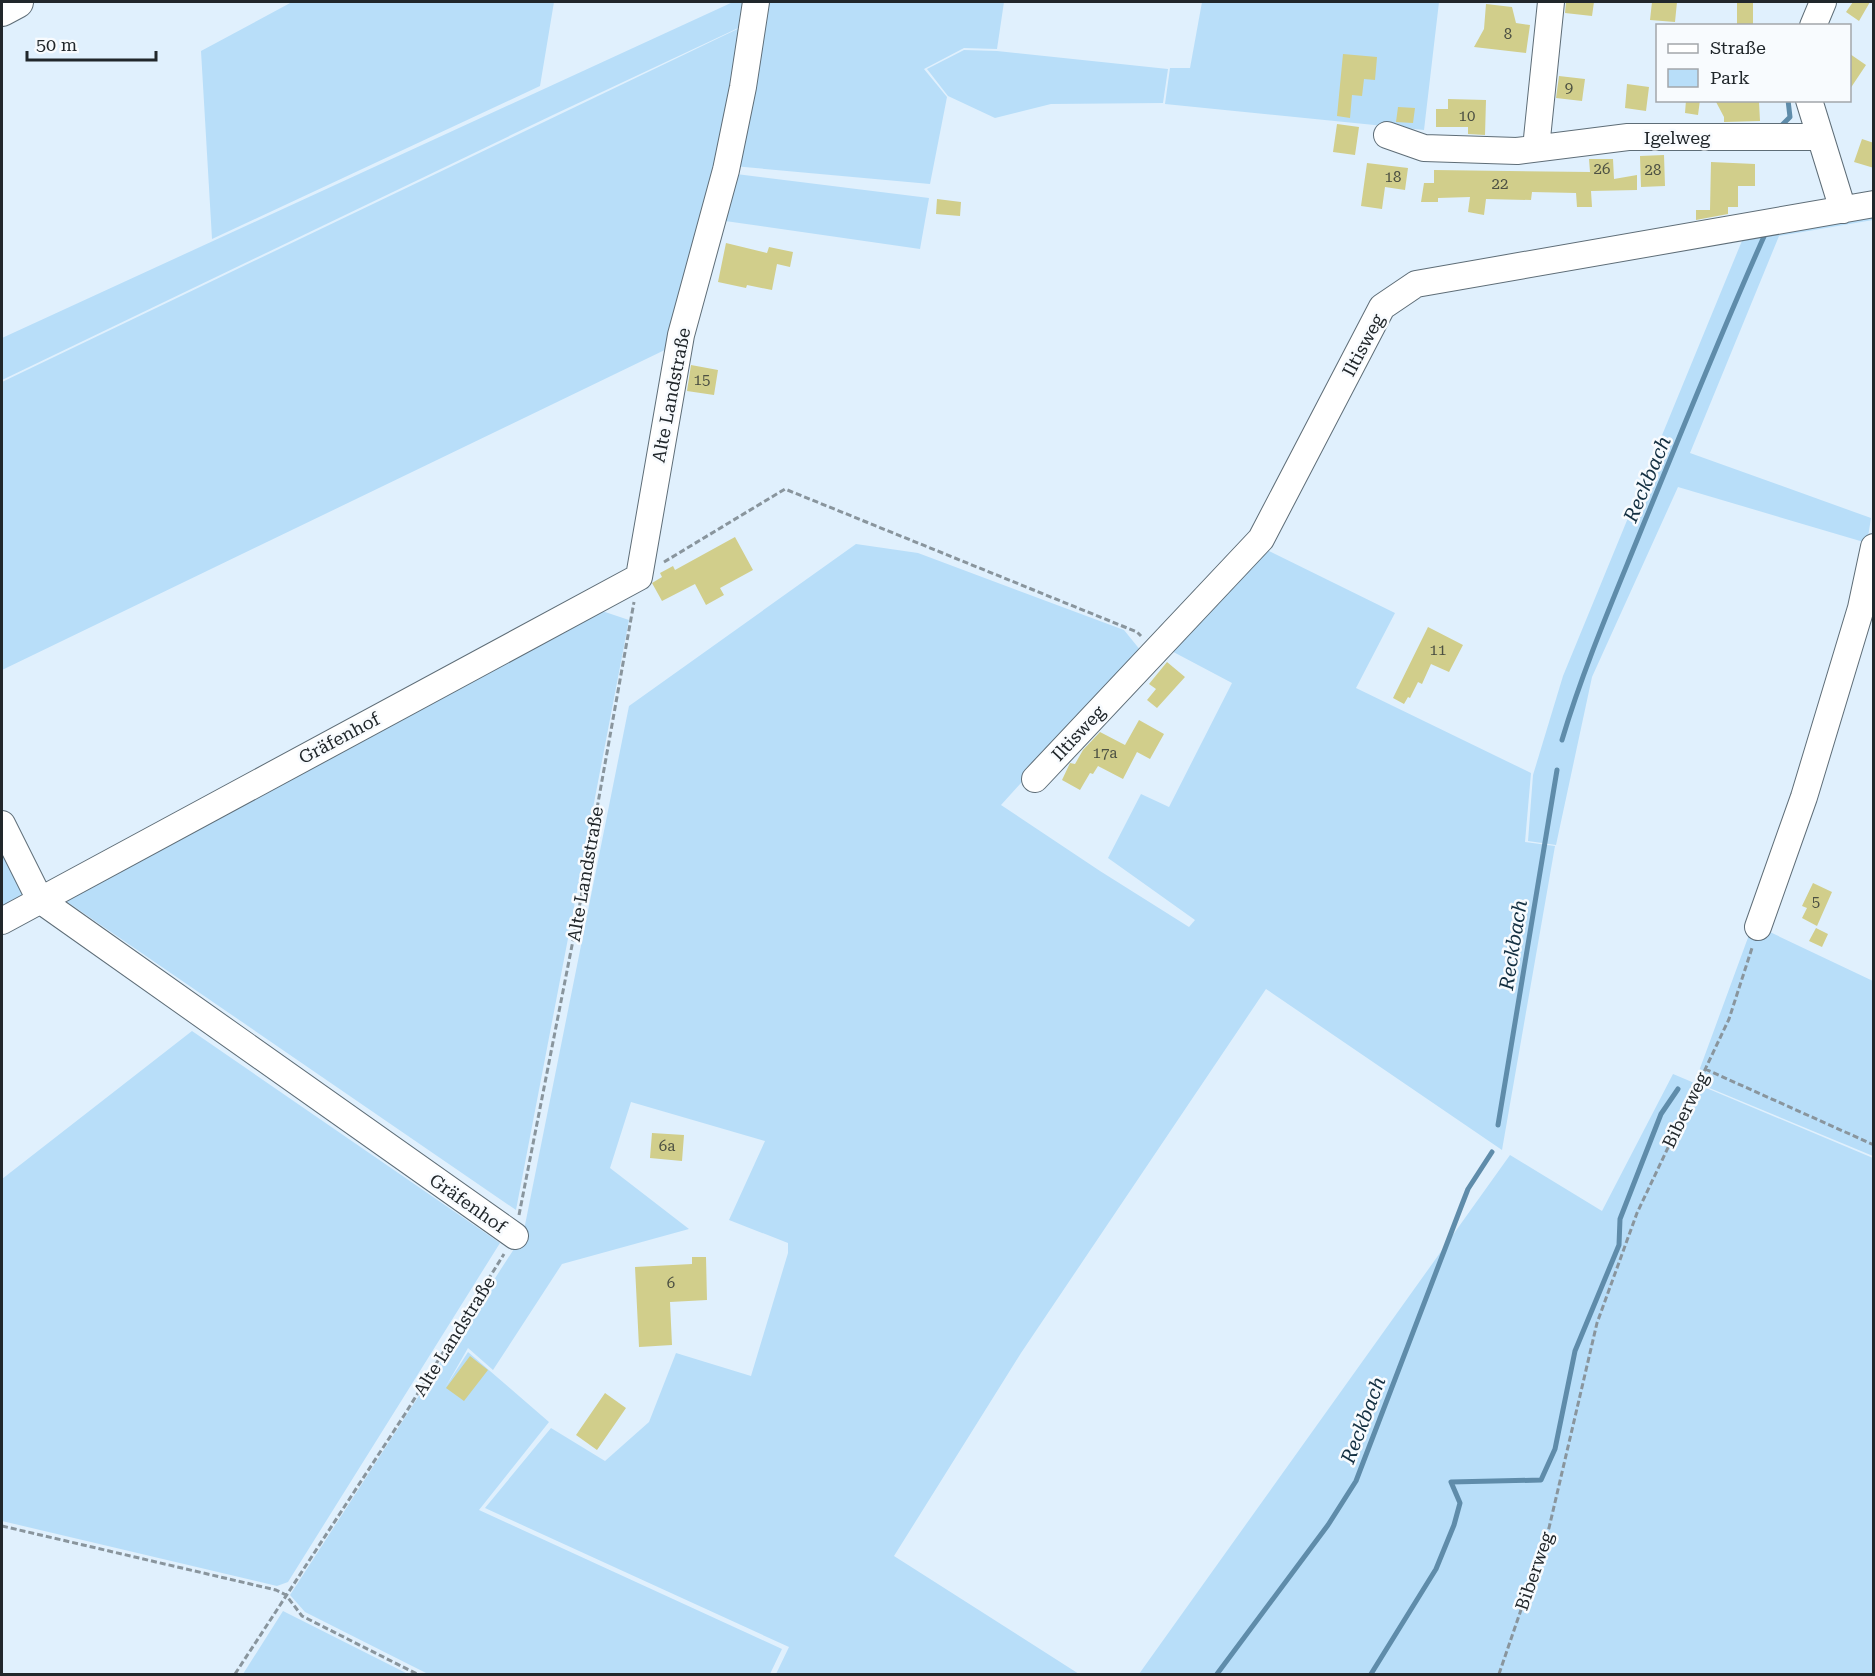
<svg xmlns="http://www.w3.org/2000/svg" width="1875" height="1676" viewBox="0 0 1875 1676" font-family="'Roboto Serif',serif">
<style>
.green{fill:#b8def9}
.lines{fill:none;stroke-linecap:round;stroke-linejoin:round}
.stream{stroke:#5f8caa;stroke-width:5}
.building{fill:#d1ce8b}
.minor-casing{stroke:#5e6d77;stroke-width:28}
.major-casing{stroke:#5e6d77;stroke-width:34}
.path{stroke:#89959d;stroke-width:3;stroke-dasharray:6 3;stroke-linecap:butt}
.minor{stroke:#fff;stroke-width:26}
.major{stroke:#fff;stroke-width:32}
.labels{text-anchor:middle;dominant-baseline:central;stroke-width:5;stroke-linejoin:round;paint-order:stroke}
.number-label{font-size:15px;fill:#4d5143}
.street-label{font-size:18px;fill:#21272b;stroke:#f8fbfe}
.water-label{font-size:20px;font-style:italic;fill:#132f41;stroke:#f8fbfe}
</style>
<rect width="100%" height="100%" fill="#e0f0fd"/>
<path class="green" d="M292,2H554L540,86L212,239L201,51Z
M733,2H753L751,22L555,114L2,380V338Z
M760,2H1004L997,49L964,48L924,69L947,97L930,184L733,166Z
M1202,2H1439L1424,130L1165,104L1170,68H1190Z
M750,23L673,346L2,670V382Z
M964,50L997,51L1168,69L1163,103L1051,104L995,118L948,96L927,69Z
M728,173L929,198L920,249L718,220Z
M1873,209V220L1779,236L1690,453L1871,518L1867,543L1678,487L1592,677L1556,845L1528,841L1533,775L1563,676L1746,231Z
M856,544L918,553L1124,630L1141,651L1001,805L1100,871L1189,927L1195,920L1108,858L1141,794L1169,807L1232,683L1164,647L1259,546L1395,613L1356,688L1531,773L1525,842L1555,846L1502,1150L1266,989L1021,1353L894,1556L1079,1674H776L789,1647L485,1508L551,1428L605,1461L649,1422L676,1353L751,1376L788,1253V1243L729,1220L765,1141L631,1102L610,1168L689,1229L562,1264L493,1370L468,1348L445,1388L468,1352L549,1422L479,1510L782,1649L770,1674H428L305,1612L290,1595L523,1235L629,706Z
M596,609L629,620L516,1210L60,897Z
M2,844L26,890L20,901L2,912Z
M1753,924L1873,981V1156L1695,1082Z
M192,1031L500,1243L288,1582L277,1586L2,1521V1179Z
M1673,1074L1873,1158V1674H1139L1510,1155L1602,1211Z
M283,1611L408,1674H243Z"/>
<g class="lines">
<path class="stream" d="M1780,127L1790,117L1788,100
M1562,740C1584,666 1615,595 1644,523C1684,426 1723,328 1766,232
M1498,1125L1557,770
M1217,1674L1328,1525L1356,1481L1461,1207L1468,1189L1492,1152
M1371,1674L1436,1569L1454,1525L1460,1503L1451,1482L1541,1480L1555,1449L1575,1351L1619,1245L1620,1219L1661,1114L1678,1089"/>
</g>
<path class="building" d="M1566,2H1594L1592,16L1565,13Z
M1652,2H1677L1675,22L1650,20Z
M1737,2H1753V26H1737Z
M1853,2H1870L1859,21L1846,12Z
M1486,4L1512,7L1516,23L1530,25L1526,53L1474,47L1484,29Z
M1343,54L1377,57L1375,80L1364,79L1362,96L1352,95L1350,118L1337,116Z
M1850,54L1866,65L1850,89Z
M1559,76L1585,79L1582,101L1556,98Z
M1627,84L1649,87L1646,111L1625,108Z
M1448,99L1486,100L1485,135L1468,134V127H1436V109H1448Z
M1686,100H1700L1698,115L1685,113Z
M1715,100L1759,102L1760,121L1724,122V117Z
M1398,107L1415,108L1413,123L1396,122Z
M1337,124L1359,127L1355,155L1333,152Z
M1862,139L1874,143V168L1854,162Z
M1664,155L1665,186L1641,187L1640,156Z
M1589,159H1613L1614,179L1637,175V190L1591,191L1592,207H1577L1576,193L1532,192L1531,200L1486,199L1484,215L1468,212L1470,197L1438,198V202H1421L1424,183H1434V170L1590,172Z
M1711,162L1755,164V186H1738V207H1728V214L1696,220V210H1710Z
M1367,163L1408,168L1405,190L1385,187L1382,209L1361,206Z
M937,199L961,202L960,216L936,214Z
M726,243L767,253L769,247L793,252L790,267L777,264L772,290L747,285L746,288L718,282Z
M691,365L718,370L714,395L687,391Z
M735,537L753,570L720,588L724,595L706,605L695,584L662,601L652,583L662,577L660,573L673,566L675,570Z
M1428,627L1463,645L1449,672L1431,664L1422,684L1418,682L1410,698L1408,697L1404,704L1393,698Z
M1167,662L1185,677L1157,708L1147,700L1156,689L1149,684Z
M1139,720L1164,734L1150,759L1137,752L1123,779L1098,766L1093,774L1090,773L1080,790L1062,780L1070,763L1075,764L1083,750L1100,732L1125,745Z
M1813,883L1832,892L1817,926L1802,918L1807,908L1802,906Z
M1816,928L1828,934L1822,947L1809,941Z
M652,1133L684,1135L682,1161L650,1158Z
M692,1257H706L707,1300L670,1302L672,1345L639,1347L635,1267L692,1264Z
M470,1356L488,1370L464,1401L446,1388Z
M605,1393L626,1408L597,1450L576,1435Z"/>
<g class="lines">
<defs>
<path id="minor" d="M1813,26L1823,2
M1809,100L1843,210
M1387,135L1424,148L1517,151L1628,137H1819
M1536,148L1551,2
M1035,779L1261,539L1382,307L1416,284L1874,204
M2,824L40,900L515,1236
M2,921L639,577L681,335L726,170L743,87L756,2
M1758,927L1804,797L1861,608L1874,547"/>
<path id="major" d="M2,10L17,2"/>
</defs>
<use href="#minor" class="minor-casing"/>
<use href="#major" class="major-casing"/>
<path class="path" d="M664,562L785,489L1137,632L1141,636
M1705,1069L1874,1145
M519,1215L577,920L634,602
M2,1526L276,1590L286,1595L302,1616L417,1674
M235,1674L405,1414L504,1254
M1499,1674L1549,1528L1597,1323L1637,1213L1729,1019L1752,948"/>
<use href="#minor" class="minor"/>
<use href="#major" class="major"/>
</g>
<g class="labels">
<g class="number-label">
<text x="1508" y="34">8</text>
<text x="1569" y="88">9</text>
<text x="1467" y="116">10</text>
<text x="1602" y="169">26</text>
<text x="1653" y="170">28</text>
<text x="1393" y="177">18</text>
<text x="1500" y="184">22</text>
<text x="702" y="380">15</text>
<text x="1438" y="650">11</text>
<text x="1105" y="753">17a</text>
<text x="1816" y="902">5</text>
<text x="667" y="1146">6a</text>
<text x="671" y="1283">6</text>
</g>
<g class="street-label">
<text x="1677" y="137">Igelweg</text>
<text transform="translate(1363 345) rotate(-62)">Iltisweg</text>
<text transform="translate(671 395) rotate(-79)">Alte Landstraße</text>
<text transform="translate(1078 733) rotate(-47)">Iltisweg</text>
<text transform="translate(339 738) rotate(-28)">Gräfenhof</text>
<text transform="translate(585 874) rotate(-80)">Alte Landstraße</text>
<text transform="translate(1685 1110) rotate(-64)">Biberweg</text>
<text transform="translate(468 1203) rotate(35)">Gräfenhof</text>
<text transform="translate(454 1336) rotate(-58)">Alte Landstraße</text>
<text transform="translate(1534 1571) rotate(-71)">Biberweg</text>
</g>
<g class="water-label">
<text transform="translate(1647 479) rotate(-67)">Reckbach</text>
<text transform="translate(1513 945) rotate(-81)">Reckbach</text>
<text transform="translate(1363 1420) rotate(-69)">Reckbach</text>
</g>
</g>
<rect width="1875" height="1676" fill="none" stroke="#21272b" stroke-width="6"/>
<rect x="1656" y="24" width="195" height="78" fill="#f8fbfe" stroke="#a2a6aa" stroke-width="1.5"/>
<rect x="1668" y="44" width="30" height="9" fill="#ffffff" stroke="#a2a6aa" stroke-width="1.5"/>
<text x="1710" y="54" font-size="18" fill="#21272b">Straße</text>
<rect x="1668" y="69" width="30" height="18" fill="#b8def9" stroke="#a2a6aa" stroke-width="1.5"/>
<text x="1710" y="84" font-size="18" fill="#21272b">Park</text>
<path d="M27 51v9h129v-9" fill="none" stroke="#21272b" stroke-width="3"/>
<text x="36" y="51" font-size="18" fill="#21272b" stroke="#f8fbfe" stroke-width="4.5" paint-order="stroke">50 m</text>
</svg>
